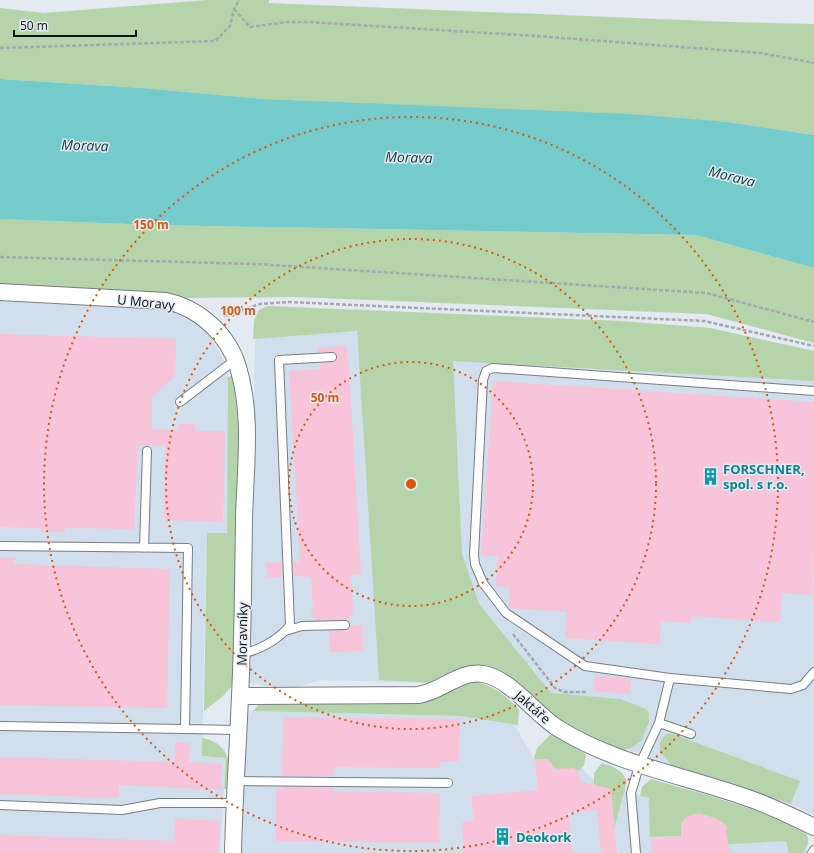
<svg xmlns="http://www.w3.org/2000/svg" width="814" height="853" viewBox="0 0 814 853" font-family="'Open Sans',sans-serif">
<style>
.built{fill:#d1deec}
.green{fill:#b5d4aa}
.water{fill:#75cbcb}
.building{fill:#f8c4da}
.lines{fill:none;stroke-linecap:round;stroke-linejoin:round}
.service-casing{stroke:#777e85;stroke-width:10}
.minor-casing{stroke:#777e85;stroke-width:18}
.path{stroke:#a3a9af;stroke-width:2.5;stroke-dasharray:4 2;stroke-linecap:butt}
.service{stroke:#fff;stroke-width:8}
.minor{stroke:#fff;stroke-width:16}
.ring{fill:none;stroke:#dd560c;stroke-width:2;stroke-dasharray:2 4}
.labels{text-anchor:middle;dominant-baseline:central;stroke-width:3;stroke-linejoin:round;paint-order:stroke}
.street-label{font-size:13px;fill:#111416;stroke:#e3eaf2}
.culture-label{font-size:13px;font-weight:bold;fill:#0d838f;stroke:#e3eaf2;text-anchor:start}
.water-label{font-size:14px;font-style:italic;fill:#113a3b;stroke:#e3eaf2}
.centre{fill:#dd560c;stroke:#e3eaf2;stroke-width:2}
.ring-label{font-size:12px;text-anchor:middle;font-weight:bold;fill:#dd560c;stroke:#e3eaf2;stroke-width:3;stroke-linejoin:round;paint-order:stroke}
</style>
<rect width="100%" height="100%" fill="#e3eaf2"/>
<path class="built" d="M0,301L171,310L192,319L207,330L224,361L228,377L227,533H207L202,756L226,757L220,853H0Z
M355,309L710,328L814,351V816L796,806L616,746L522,687L513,678L493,668L473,666L460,669L435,683L320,680L299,687L266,686L250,683L255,339Z
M251,711L459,716L514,724L534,759L581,768L593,779L601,783L790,842L812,853H240L247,718Z"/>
<path class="green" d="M207,0H269V3L731,22L814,24V135L728,122L264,99L142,88L0,79V8L44,13Z
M0,219L154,225L696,235L814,268V343L706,314L296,297L186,298L0,288Z
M268,306L621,321L710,328L814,351V381L453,361L462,554L479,604L551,693L620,699L646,709L649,712V722L641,741L633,747L624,750L611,747L555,717L513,678L493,668L473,666L460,669L435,683L379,680L357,329L356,331L253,339L254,321L259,310Z
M232,376L235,391L240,444L233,685L222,697L204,711L207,533H227L228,377Z
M477,682C495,687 506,695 519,710L518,725L459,716L253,711L261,702Z
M670,733L800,781L791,804L715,778L672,766L660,751V743L664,736Z
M551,734L586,754L584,765L578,771L550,768L534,759L537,748Z
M202,738C217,741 223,746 229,760L227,789H224L226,758L202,756Z
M602,763C613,767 622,769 627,781L614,829L610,789L594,785V773Z
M651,779C677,787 793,817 806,834C811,840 807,847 803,853H789L786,841L681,847L680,836L650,837L649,798L640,796L642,787Z"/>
<path class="water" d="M0,79L142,88L264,99L630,114L728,122L814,135V268L696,235L154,225L0,219Z"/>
<path class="building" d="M0,334L176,339L175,376L152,397V430H178V424H195V431H225L223,522L164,520L165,445L138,446L134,529L65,528V532H40V528L0,527Z
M346,346L349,368L361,574L351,575L353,613L347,620H316L310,614L313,610L311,577L293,576V562L300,561L289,371L321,369L320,363L335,362L337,356L334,352H318L317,348Z
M493,381L814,402V550L811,595L782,593L780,622L691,616V623L661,621L660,644L565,638L567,612L509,608V587L496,586L498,556L481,555Z
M0,557H15L14,564L170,569L167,708L0,705Z
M282,562V577H267L266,563Z
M350,625H362L363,651L330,652L329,631L346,630Z
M595,675L631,679L630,694L594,691Z
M283,717L460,719L459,761L440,762V768L334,767V776H282Z
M175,742L190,743L189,762L222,764L221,790L119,785V798L0,794V757L174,762Z
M535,759H548L555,769L574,768L578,771L581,782L611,789L617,853H601L597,810L568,812L572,853H464L462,822L474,820L471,796L538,790Z
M282,787H334V791L440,793L439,843L276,841V790H282Z
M699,813L715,818L727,826L726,832L730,853H652L651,838L681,837V823L686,817Z
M175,819L220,821L218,853H0V835L174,841Z"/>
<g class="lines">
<defs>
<path id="service" d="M180,402L235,360
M0,546L188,548L185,729L0,726
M144,548L147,451
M285,631L302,626L345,625
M242,653C257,652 281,638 290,625L279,360L332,357
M670,678L791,689L803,685L814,672
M659,723L691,734
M185,729L238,730
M235,781L448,783
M0,805L122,810L160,803H234
M636,853L631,793L639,766L659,723L670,678L585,666L506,613L483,583L475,564L474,555L483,380L486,371L493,368L814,391
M812,853L814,850"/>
<path id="minor" d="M0,292L166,301C199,308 228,334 238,367C253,416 245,470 244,520C243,579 243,637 240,696C238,748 234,801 233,853
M240,696L418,695C441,692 460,670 483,674C511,679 532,711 556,727C613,763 678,774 742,796C767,804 790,815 814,827"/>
</defs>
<use href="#service" class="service-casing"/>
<use href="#minor" class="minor-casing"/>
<path class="path" d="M234,9L250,27L287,22H308L536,36L761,53L814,63
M0,48L215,41L230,26L234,9L239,0
M0,257L256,264L707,293L814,322
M224,316L260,304L288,302L704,321L814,346
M513,634L555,688L564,692H586"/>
<use href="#service" class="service"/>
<use href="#minor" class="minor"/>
</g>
<g class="ring">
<circle cx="411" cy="484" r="122"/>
<circle cx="411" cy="484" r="245"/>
<circle cx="411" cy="484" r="367"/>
</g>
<defs>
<symbol id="building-bare" viewBox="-9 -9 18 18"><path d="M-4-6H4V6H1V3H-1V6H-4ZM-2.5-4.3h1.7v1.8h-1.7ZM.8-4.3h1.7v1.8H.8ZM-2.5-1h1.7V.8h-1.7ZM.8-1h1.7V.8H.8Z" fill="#0f9aa8" stroke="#e3eaf2" stroke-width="2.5" paint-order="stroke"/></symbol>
</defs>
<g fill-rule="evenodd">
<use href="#building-bare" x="698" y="464" width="25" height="25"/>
<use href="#building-bare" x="490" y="824" width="25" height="25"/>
</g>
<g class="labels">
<g class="street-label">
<text transform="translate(146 302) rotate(6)">U Moravy</text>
<text transform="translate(242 634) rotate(-89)">Moravníky</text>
<text transform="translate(533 707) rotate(41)">Jaktáře</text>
</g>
<g class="culture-label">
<text x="723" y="469">FORSCHNER,<tspan x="723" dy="15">spol. s r.o.</tspan></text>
<text x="516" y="837">Deokork</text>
</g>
<g class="water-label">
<text transform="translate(85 145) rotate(2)">Morava</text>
<text transform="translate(409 157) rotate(2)">Morava</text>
<text transform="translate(732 176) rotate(14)">Morava</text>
</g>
</g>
<circle cx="411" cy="484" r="6" class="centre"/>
<g class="ring-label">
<text x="151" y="229">150 m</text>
<text x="238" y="315">100 m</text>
<text x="325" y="402">50 m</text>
</g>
<path d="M14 30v6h122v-6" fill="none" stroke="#111416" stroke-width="2"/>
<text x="20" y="30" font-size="12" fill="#111416" stroke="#e3eaf2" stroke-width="3" paint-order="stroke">50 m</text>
</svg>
